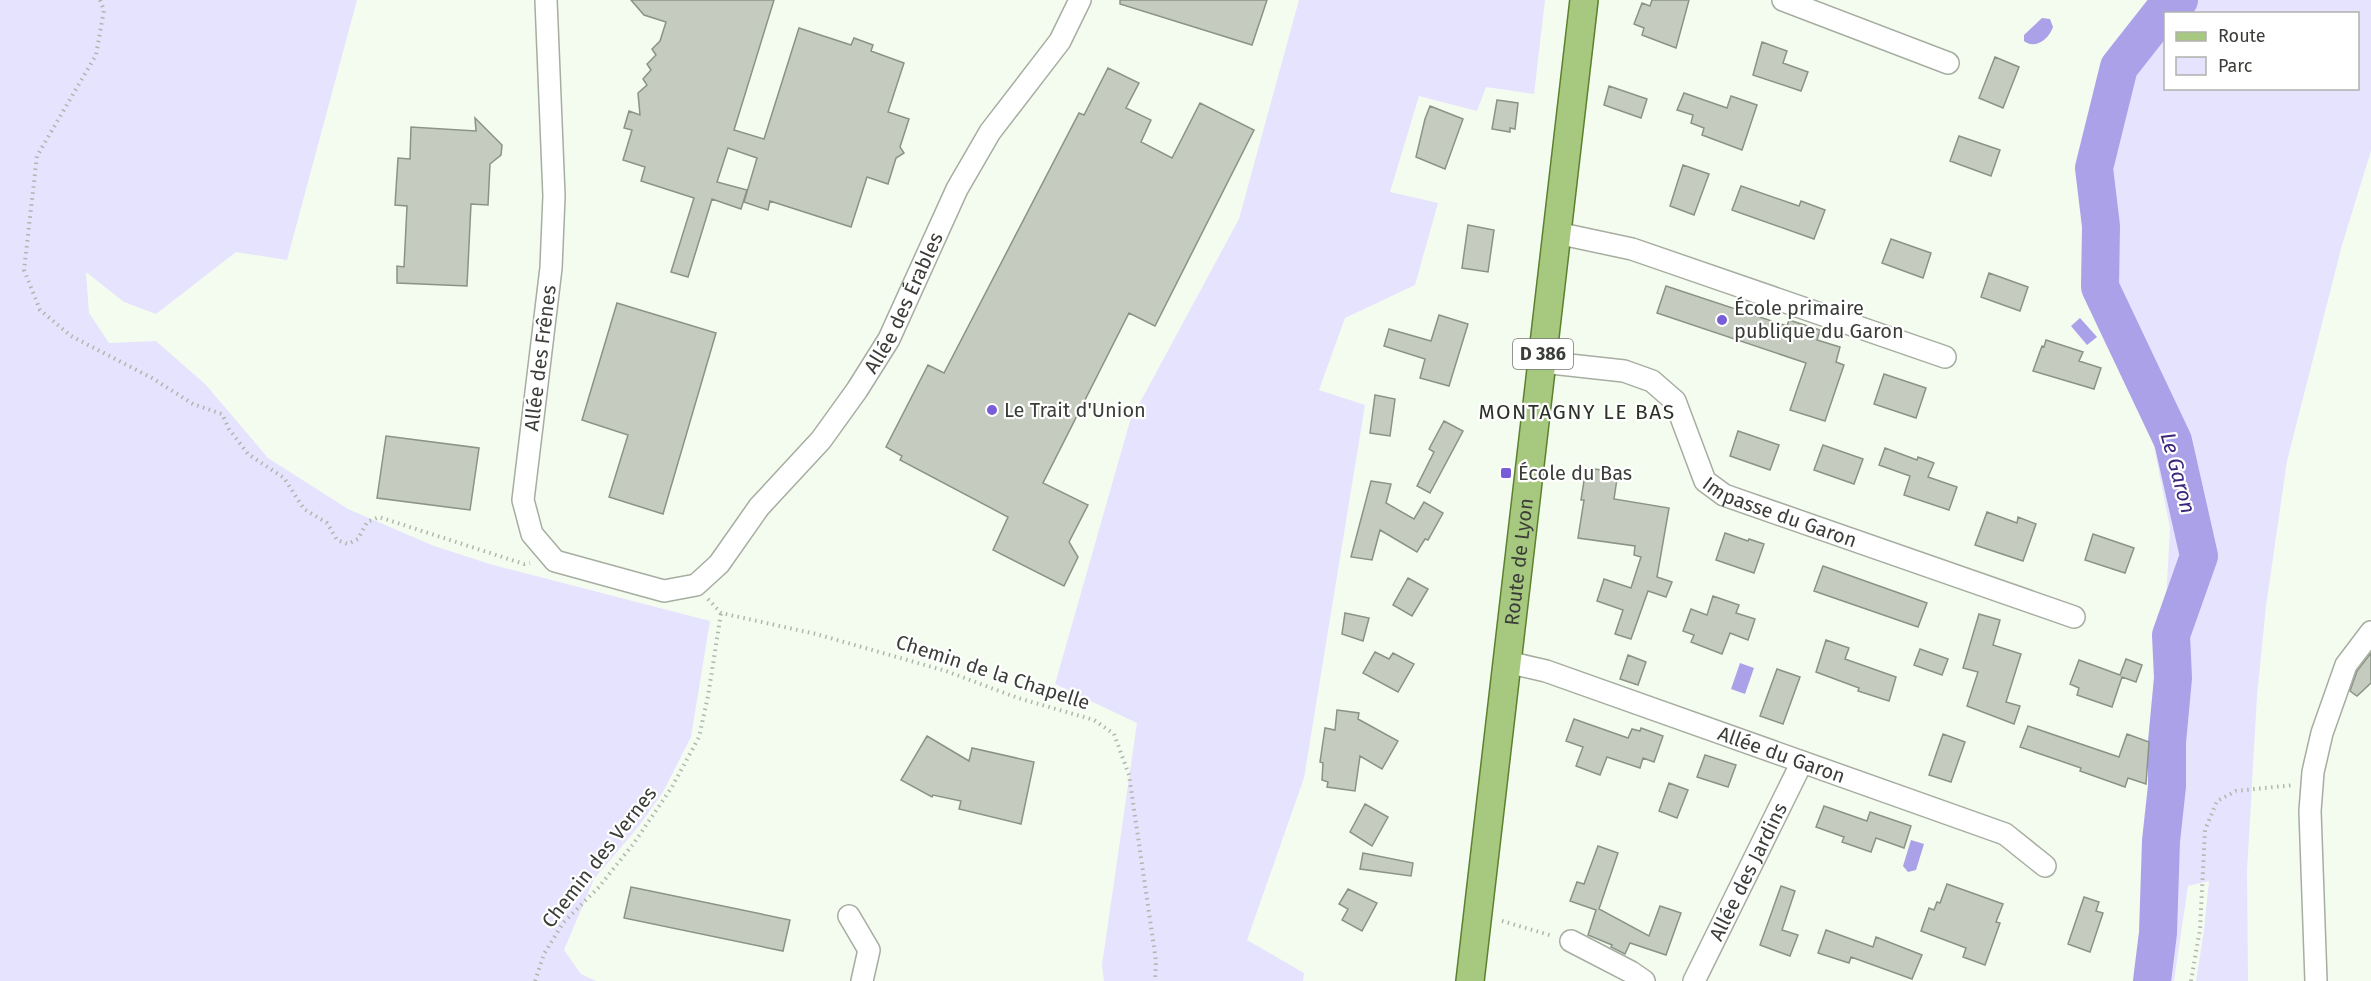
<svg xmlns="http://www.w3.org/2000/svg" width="2371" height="981" viewBox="0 0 2371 981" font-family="'Fira Sans',sans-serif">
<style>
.green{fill:#e6e3ff;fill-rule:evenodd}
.water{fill:#aba1e9}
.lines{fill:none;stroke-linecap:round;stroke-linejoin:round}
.river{stroke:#aba1e9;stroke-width:38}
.building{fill:#c5ccbf;stroke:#8b9286;stroke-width:1.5}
.minor-casing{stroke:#a6ada1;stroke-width:24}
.major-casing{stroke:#5b812f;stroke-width:30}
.path{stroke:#b0b6ac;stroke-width:4;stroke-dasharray:1.5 4.5;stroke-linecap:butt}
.minor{stroke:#fff;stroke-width:21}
.major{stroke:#a7c97f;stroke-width:27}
.poi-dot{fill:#795dd8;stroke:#fff;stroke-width:2}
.labels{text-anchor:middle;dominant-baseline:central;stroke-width:4.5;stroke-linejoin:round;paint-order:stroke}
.shield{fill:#fff;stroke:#757774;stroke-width:1.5}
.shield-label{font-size:18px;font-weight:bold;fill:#3a3d38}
.street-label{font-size:20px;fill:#3a3d38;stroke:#fff}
.poi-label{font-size:20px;fill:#3a3d38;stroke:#fff;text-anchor:start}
.neighbourhood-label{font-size:21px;letter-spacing:1.5px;fill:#2c3228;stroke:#fff}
.water-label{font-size:21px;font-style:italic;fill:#3c2679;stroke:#fff}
</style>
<rect width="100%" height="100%" fill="#f4fcef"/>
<path class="green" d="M0,0H357L287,260L236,252L156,314L124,302L86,272L89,313L109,343L156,341L206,385L268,458L348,509L434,546L493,565L710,621L691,737L663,792L639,826L594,879L564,950L581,974L596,981H0Z
M1299,0H1545L1534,94L1486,87L1477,111L1419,96L1390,192L1438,203L1415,285L1345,318L1319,390L1365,405L1304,778L1247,940L1304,973L1303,981H1104L1102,965L1137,723L1055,684L1130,421L1239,219Z
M2164,0H2371V151L2342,245L2287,461L2266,606L2257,696L2247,871L2248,981H2196L2204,930L2209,881L2188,886L2174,981H2135L2163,656L2170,528L2146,406L2093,293L2081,221L2090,144L2112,59ZM2166,14H2358V88H2166Z"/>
<path class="water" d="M2042,18L2050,19L2053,27C2049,39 2035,50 2024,41V35Z
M2080,318L2097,337L2087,345L2071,326Z
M1740,663L1754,668L1745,694L1731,689Z
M1911,840L1924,844L1916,870L1908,872L1903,866Z"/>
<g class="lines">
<path class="river" d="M2152,981L2158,933L2161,841L2167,786V742L2173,678L2171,635L2199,556L2173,441L2100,287L2101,226L2094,168L2119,67L2163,11L2179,0"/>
</g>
<path class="building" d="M631,0H774L734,130L764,139L799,28L851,45L854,38L873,45L871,51L904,63L888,112L909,119L900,147L904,153L896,158L888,184L867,177L851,227L770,201L768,210L744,202L757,158L728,148L717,182L747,190L741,209L712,199L688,277L671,272L694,198L641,181L645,167L623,160L632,130L624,128L629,111L640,115L638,93L647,85L643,79L651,70L647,64L656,55L652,49L660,41L666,22L644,15Z
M1120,0H1267L1252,45L1120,4Z
M1652,0H1689L1676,48L1642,35L1644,28L1634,24L1642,3L1650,6Z
M1762,42L1787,51L1783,63L1808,72L1801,91L1753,75Z
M1995,57L2019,67L2003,108L1979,98Z
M1108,68L1139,83L1126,108L1151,120L1141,142L1172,158L1200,103L1254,130L1155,326L1129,313L1043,483L1088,505L1069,542L1078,557L1064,586L993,550L1008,517L900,460L902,456L886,447L928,365L944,373L1079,113L1084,115Z
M1609,86L1647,99L1641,118L1604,105Z
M1684,93L1727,108L1731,96L1757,105L1742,150L1702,135L1704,128L1691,123L1693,115L1677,110Z
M1497,100L1518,103L1515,129L1510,128V132L1492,129Z
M1430,106L1463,119L1445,169L1416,157L1425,119Z
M475,118L502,145L501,155L490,164L488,205L471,204L467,286L397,283V266L404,267L407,206L395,205L398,158L410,159L411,127L476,131Z
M1959,136L2000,150L1991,176L1950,161Z
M1683,165L1709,174L1694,215L1670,206Z
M1741,186L1799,206L1801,201L1825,210L1814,239L1732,210Z
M1468,225L1494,230L1488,272L1462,268Z
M1891,239L1931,253L1923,278L1882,263Z
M1989,273L2028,287L2020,311L1981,297Z
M1666,286L1787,326L1789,320L1820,330L1817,340L1840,347L1836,362L1844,365L1825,421L1790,410L1806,363L1657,313Z
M617,303L716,333L663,514L609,497L628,435L582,420Z
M1439,315L1468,324L1449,386L1420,378L1425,359L1384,346L1389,329L1431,341Z
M2046,340L2083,352L2079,361L2101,368L2094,389L2033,371L2042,346L2044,347Z
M1884,374L1926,388L1916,418L1874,404Z
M1375,395L1395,399L1390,436L1370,433Z
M1444,421L1463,431L1430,493L1417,486L1434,452L1429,449Z
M1738,431L1779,445L1770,470L1730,456Z
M386,436L479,448L470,510L377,498Z
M1823,445L1863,459L1854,484L1814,470Z
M1885,448L1917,460L1918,457L1934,463L1928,477L1957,487L1949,510L1904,495L1910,476L1879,465Z
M1586,468L1618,472L1614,499L1669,508L1657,577L1672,582L1666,597L1648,591L1631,639L1615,634L1623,610L1597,601L1604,579L1631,588L1641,557L1634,555L1635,546L1578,538L1584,500H1581Z
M1371,481L1391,484L1386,503L1414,519L1424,502L1443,513L1428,540L1425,539L1417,552L1380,530L1372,560L1351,557Z
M1987,512L2017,523L2018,517L2036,524L2023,561L1975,545Z
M1725,533L1748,541L1749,539L1764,544L1754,573L1716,560Z
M2093,534L2134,548L2125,573L2085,560Z
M1823,566L1927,603L1918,627L1814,591Z
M1408,578L1428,589L1412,616L1393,605Z
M1713,596L1739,605L1736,613L1755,619L1748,640L1730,633L1722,654L1691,642L1694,635L1683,631L1691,609L1707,615Z
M1345,613L1369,618L1363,641L1342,634Z
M1979,614L2000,620L1993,645L2021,654L2006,702L2020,706L2014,724L1967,706L1978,672L1963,668Z
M1826,640L1849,648L1845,659L1896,677L1889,701L1858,691L1859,688L1816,672Z
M1920,649L1948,659L1942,675L1914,665Z
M1375,652L1389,659L1393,653L1414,664L1398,692L1363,673Z
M2371,653V683L2357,696L2350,691L2357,671Z
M1628,655L1646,662L1638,685L1620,679Z
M2126,659L2142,665L2136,682L2122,677L2112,707L2077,695L2079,688L2070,684L2079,660L2120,675Z
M1777,669L1800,677L1783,724L1760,716Z
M1337,710L1359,713L1358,719L1398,741L1382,769L1360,756L1355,791L1327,787L1328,782L1322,780L1323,763L1320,762L1325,728L1335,730Z
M1574,719L1628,738L1632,729L1640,731L1641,728L1663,736L1654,762L1643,758L1640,768L1607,757L1600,775L1576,766L1583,747L1566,741Z
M2028,726L2119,757L2127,734L2149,742L2146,784L2128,778L2125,787L2080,771L2081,768L2020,747Z
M1943,734L1965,742L1951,782L1929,775Z
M927,736L969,761L972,748L1034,762L1021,824L959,809L961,801L933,795L932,797L901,780Z
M1705,755L1736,765L1728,787L1697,777Z
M1669,783L1688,790L1677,818L1659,811Z
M1365,804L1388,817L1372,846L1350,832Z
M1824,806L1867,821L1870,812L1911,826L1904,848L1876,838L1871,852L1842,842L1844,837L1816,827Z
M1598,846L1618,853L1599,909L1649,936L1660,906L1681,913L1666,955L1630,943L1625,954L1611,947L1612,945L1588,935L1596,910L1570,901L1577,882L1584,884Z
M1363,853L1413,863L1411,876L1360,869Z
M1947,884L2003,904L1996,922L2000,923L1985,965L1963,957L1966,948L1921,931L1929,908L1934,910L1937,902L1940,903Z
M1781,886L1795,891L1782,930L1798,935L1790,956L1760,945Z
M631,887L790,920L783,951L624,918Z
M1348,889L1377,903L1362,931L1342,920L1348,909L1339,904Z
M2084,897L2099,902L2096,911L2103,913L2090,952L2068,944Z
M1826,930L1873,947L1876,937L1922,955L1912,979L1851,957L1849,963L1818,953Z"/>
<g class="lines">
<defs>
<g id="minor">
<path id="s1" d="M546,0L554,196L551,268L523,500L532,534L555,561L664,591L696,585L719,564L759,507L821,440L857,390L889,339L957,189L990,132L1060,41L1080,0"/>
<path d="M1783,0L1948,63"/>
<path d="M1557,233L1632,249L1945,357"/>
<path id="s2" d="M1542,362L1624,371L1652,381L1675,401L1705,481L1724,495L2074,617"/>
<path id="s3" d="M1507,662L1546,671L2005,834L2045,866"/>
<path d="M849,916L869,950L862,981"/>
<path d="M1571,941L1631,972L1644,981"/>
<path id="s4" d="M1694,981L1802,762"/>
<path d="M2316,981L2310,811L2313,772L2322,733L2346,665L2371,632"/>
</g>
<g id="major">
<path id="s5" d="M1470,981L1584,0"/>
</g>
</defs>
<use href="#minor" class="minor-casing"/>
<use href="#major" class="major-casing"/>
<path class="path" d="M100,0L104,10L96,55L37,156L24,270L40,310L71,336L152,378L193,404L222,414L229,429L248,454L284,478L304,509L327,523L337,540L348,544L358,539L367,522L379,517L524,564L530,563
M708,599L721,613L816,634L946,671L1018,698L1094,720L1114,734L1129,775L1156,961L1155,981
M1502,921L1553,936
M535,981L544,954L563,923L598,888L634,843L672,787L699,737L708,696L721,613
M2191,981L2200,929L2205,830L2217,801L2236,791L2294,785"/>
<use href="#minor" class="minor"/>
<use href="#major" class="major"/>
</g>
<g class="poi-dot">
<circle cx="1722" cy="320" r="6"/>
<circle cx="992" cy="410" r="6"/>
<rect x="1500" y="467" width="12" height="12" rx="3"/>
</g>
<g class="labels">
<rect class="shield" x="1513" y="339" width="60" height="30" rx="4.5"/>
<g class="shield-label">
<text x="1543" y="354">D 386</text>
</g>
<g class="street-label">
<text stroke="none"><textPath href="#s1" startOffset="1071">Allée des Érables</textPath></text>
<text transform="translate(540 358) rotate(-83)">Allée des Frênes</text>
<text stroke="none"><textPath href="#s2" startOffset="310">Impasse du Garon</textPath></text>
<text stroke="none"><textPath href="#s5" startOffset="422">Route de Lyon</textPath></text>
<text transform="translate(993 672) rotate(18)">Chemin de la Chapelle</text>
<text stroke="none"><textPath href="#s3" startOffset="290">Allée du Garon</textPath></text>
<text transform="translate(599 857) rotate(-52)">Chemin des Vernes</text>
<text stroke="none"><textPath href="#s4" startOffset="122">Allée des Jardins</textPath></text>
</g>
<g class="poi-label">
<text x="1734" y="308">École primaire<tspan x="1734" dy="23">publique du Garon</tspan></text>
<text x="1004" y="410">Le Trait d'Union</text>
<text x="1518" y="473">École du Bas</text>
</g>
<g class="neighbourhood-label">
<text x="1577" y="412">MONTAGNY LE BAS</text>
</g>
<g class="water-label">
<text transform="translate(2178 473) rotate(75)">Le Garon</text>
</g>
</g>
<rect x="2164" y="12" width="195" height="78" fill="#ffffff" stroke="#b0b1af" stroke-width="1.5"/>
<rect x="2176" y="32" width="30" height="9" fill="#a7c97f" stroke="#b0b1af" stroke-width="1.5"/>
<text x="2218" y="42" font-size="18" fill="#3a3d38">Route</text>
<rect x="2176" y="57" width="30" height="18" fill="#e6e3ff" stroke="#b0b1af" stroke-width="1.5"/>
<text x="2218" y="72" font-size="18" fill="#3a3d38">Parc</text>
</svg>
